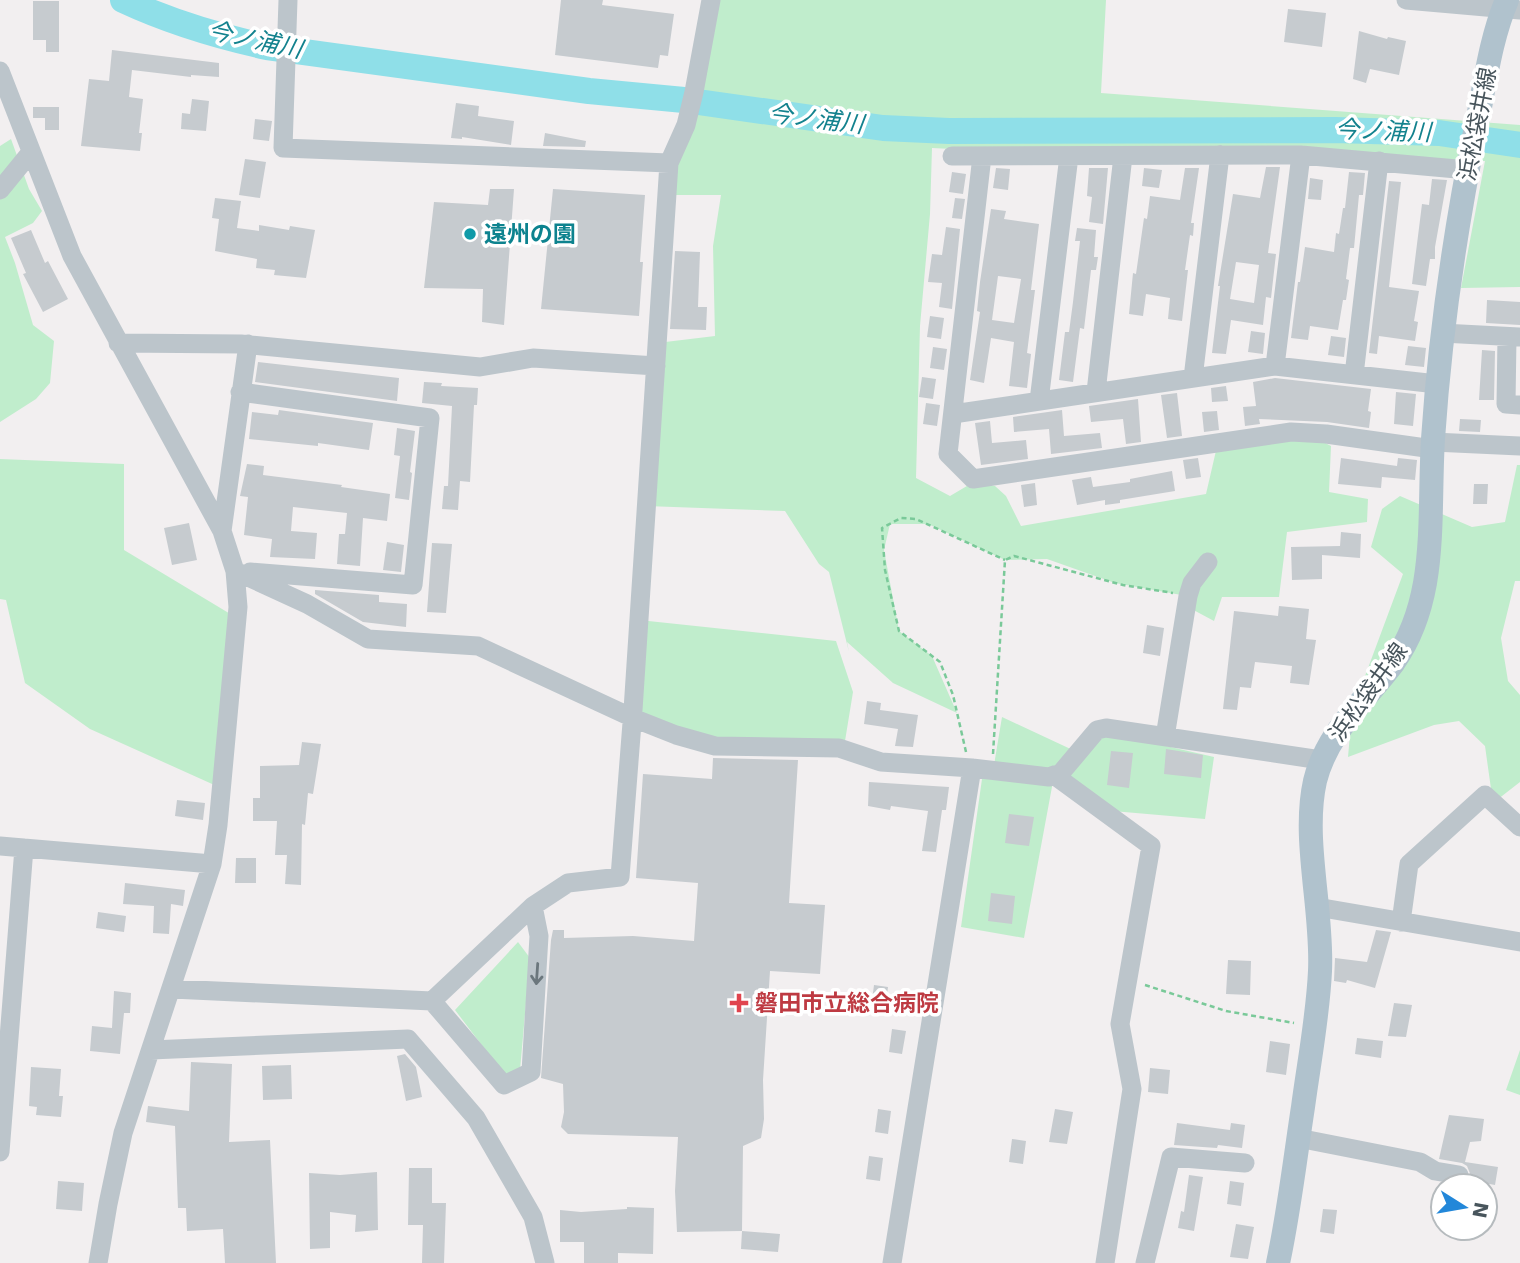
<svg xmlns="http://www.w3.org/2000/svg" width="1520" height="1263" viewBox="0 0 1520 1263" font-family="'DejaVu Sans','Noto Sans JP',sans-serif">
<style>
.green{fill:#c0edcc}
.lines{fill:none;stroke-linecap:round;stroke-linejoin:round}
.river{stroke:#8fdfe8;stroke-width:26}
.building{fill:#c6cbcf;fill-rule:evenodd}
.path{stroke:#7ac999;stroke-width:2.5;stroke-dasharray:5 3.5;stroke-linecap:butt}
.minor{stroke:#bcc5cb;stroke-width:19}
.major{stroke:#b0c2cd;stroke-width:24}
.oneway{stroke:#6b777d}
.culture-dot{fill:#0f9aa8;stroke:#fff;stroke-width:2.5}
.health-dot{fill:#e0444e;stroke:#fff;stroke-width:2.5}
.labels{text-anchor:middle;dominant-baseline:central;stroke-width:7;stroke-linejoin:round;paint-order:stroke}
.street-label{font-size:23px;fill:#48555c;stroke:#fff}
.culture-label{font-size:23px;font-weight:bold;fill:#0d838f;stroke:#fff;text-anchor:start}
.health-label{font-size:23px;font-weight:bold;fill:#be3a42;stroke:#fff;text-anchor:start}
.water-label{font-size:24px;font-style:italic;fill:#13828e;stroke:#fff}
</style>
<rect width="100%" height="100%" fill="#f2eff0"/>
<path class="green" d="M710,0H1106L1101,93L1520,125V287L1461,288L1485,161L1098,156L932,148L930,214L920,326L916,478L950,496L972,483L995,486L1006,496L1021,526L1206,494L1218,442L1306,433L1331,446L1329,492L1368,499L1367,522L1287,532L1279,597H1222L1214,621L1186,606L1187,596L1115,583L1047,559L1005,560L928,524H890L884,550L899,631L932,656L957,713L893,683L847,642L849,652L829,572L819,564L785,511L646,506L657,343L715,336L713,246L721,195H667Z
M11,139L29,189L42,211L33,223L5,237L15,263L33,325L54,341L50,383L36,399L0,422V146Z
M0,459L124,464V550L237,618L221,788L90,729L25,683L6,600L0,599Z
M1517,465H1520V581H1515L1501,638L1508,681L1520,695V782L1493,803L1485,746L1459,721L1434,725L1348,757L1352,711L1403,574L1371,547L1382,509L1400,496L1472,527L1505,522Z
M639,620L836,641L853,692L845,741L715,746L633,718Z
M1002,717L1077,752L1097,730L1214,757L1205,819L1101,810L1054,776L1024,938L961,927L982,779L993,771Z
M518,942L530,958L520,1070L506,1077L455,1010Z
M1520,1050V1095L1506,1090Z"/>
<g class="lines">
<path class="river" d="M123,0C170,22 217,36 267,47L589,91L684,100L883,128L949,131L1335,130L1439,133L1520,145"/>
</g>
<path class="building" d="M561,0H603L602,5L674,14L668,56L660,55L658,68L555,55Z
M33,1H59V52H46V40H33Z
M1288,9L1326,13L1322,47L1284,42Z
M1359,31L1387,39L1388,37L1406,41L1399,75L1370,69L1366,83L1353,79Z
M112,50L219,63V77L191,75V77L132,70L129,97L143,99L139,133H142L140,151L81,146L89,79L109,81Z
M192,99L209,101L206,131L181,129L182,113L190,114Z
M456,103L479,106L478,116L514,121L511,145L462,137V139L451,138Z
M33,107H59V130H45V118H33Z
M255,119L272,121L269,141L253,139Z
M545,133L586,141L585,147L543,146Z
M245,159L266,162L260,198L239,195Z
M1266,167H1280L1268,253L1276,254L1271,298L1266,297L1263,325L1231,320L1226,354L1212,353L1220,286H1218L1233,194L1260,198ZM1236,262L1259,265L1254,303L1230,299Z
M996,168L1010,169L1008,190L993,188Z
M1089,168H1108L1103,224L1089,222L1092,197L1087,196Z
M1144,168L1162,170L1159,188L1142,186Z
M1185,168H1199L1191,223H1194L1193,236L1190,235L1185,270H1188L1182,321L1168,319L1170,298L1146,294L1143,316L1129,314L1133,273L1136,274L1144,218L1147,219L1150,196L1180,200Z
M952,172L966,174L963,194L949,192Z
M1349,172L1365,173L1363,195H1359L1354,248H1350L1346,279L1349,280L1346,300H1343L1338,330L1310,326L1308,340L1291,338L1298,282H1300L1305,247L1334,252L1336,233L1339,234L1343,208H1345Z
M1310,178L1323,180L1321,200L1308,199Z
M1432,179L1447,180L1435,247V259H1430L1426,286L1412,284L1422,204L1429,205Z
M1389,181L1401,182L1389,287L1419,291L1414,321L1418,322L1415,341L1379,336L1377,354L1369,353Z
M490,189H514L504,325L482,322L483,289L424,288L434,202L488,205Z
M553,189L645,195L640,262H643L639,316L541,309Z
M215,198L241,201L237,228L259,231V225L289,230L290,226L315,230L306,278L274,275L275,270L256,268L257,259L215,251L219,219L212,218Z
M955,198L965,199L962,219L952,218Z
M991,209L1006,211L1004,219L1039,224L1031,290H1035L1027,353L1031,354L1027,388L1009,386L1014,342L991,338L984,383L970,380L980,312L977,311L980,282ZM998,276L1021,279L1014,323L992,320Z
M946,227L960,229L952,309L939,307L942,283L928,282L932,254L942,255Z
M1077,228L1096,230L1094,257H1098L1096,270H1091L1084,329L1080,328L1073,382L1059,380L1065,332H1069L1073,302L1080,241H1075Z
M31,230L45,263L48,261L68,299L43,312L23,274L26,273L11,238Z
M675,251L700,252L698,307H707L706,330L670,329Z
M1487,300L1520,302V325L1486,323Z
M930,316L944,318L941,339L927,337Z
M1251,331L1265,333L1263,354L1248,352Z
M1331,336L1346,338L1344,357L1328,355Z
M1408,346L1426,348L1424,367L1405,365Z
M933,347L947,349L944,370L930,368Z
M1482,350L1495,351L1494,400H1479Z
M258,362L399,378L397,401L255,382Z
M922,377L936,379L933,399L919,397Z
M1275,378L1371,389L1368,411L1371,412L1369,428L1327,422L1259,419L1260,424L1245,426L1243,407L1256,406L1253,382Z
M424,382L442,383L441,386L478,388L477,405H474L470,482L460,481L458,510L442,509L444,486H448L452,406L422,403Z
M1226,386L1228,401L1212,402L1211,388Z
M1396,392L1416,394L1413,426L1394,424Z
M1177,393L1182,436L1167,438L1161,395Z
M1138,399L1141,442L1126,444L1123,419L1091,422L1089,406Z
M926,403L940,405L937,426L923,424Z
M279,410L373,423L369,450L318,443V446L249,439L252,412L278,415Z
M1062,410L1064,436L1100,433L1102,448L1051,454L1049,429L1014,432L1013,417Z
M1217,411L1219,430L1204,432L1202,412Z
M1460,419L1481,420L1480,432L1459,431Z
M990,421L992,443L1026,440L1028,459L981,465L975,423Z
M397,428L415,431L410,472L412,473L409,500L395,498L400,456L394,455Z
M1198,458L1201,477L1186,479L1183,460Z
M1341,458L1397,466L1398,458L1417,460L1415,480L1382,477L1381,488L1338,484Z
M247,464L264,466L263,475L342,485L341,487L390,494L387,521L363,518L360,566L337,564L339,534H345L347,513L293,507L291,531L317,533L315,559L270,557L272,539L244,535L248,497L240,496Z
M1172,471L1175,491L1120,500V503L1105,505V500L1077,505L1072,480L1091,477L1093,487L1130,482V479Z
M1035,483L1037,505L1024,507L1021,485Z
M1474,484H1488L1487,504H1473Z
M189,523L197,560L172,565L164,528Z
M1341,532L1361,534L1360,558L1322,555V579L1292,580L1291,547L1340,546Z
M387,542L404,545L401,572L383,570Z
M432,543L452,544L446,613L427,612Z
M315,590L379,595V602L407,604L406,627L363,622L315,594Z
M1279,606L1309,609L1306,639L1316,640L1309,685L1290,683L1292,666L1255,662L1251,688L1240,687L1237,710L1223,709L1234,611L1278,616Z
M1147,625L1164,628L1160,656L1143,653Z
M867,701L881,703L880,710L918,715L913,747L895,746L898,729L864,724Z
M302,742L321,744L313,794L308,793L305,825L302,824L301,885L285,884L287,855H275L277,821H253V798H260V766L299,765Z
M1166,749L1203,755L1201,778L1164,774Z
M1111,751L1133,753L1129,788L1107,785Z
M713,758L798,760L789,903L825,905L820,974L770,971L763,1080L764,1119L761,1138L743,1146L742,1231L677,1232L675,1191L678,1137L568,1134L561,1127L564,1112L563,1084L541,1078L551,940L553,930H564V938L633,936L694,941L698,883L636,878L643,774L712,779Z
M869,782L949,787L946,810H942L936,852L922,851L928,811L891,806L890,810L868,806Z
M177,800L205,803L203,820L175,816Z
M1009,814L1034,817L1029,846L1005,843Z
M236,858H256V883H235Z
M125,883L185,890L183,906L171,904L169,934L153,933L154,906L123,904Z
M991,893L1015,896L1012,924L988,921Z
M98,912L126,916L124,932L96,928Z
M1376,930L1391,932L1375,988L1347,980L1346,983L1334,981L1335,958L1367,962Z
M1228,960L1251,961L1250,995L1226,994Z
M874,985L888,987L885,1010L871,1008Z
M114,991L131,993L130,1013H124L120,1054L90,1051L92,1026L112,1028Z
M1394,1003L1412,1005L1406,1037L1388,1036Z
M892,1029L906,1031L902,1054L889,1052Z
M1357,1038L1383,1041L1381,1058L1355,1054Z
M1270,1041L1290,1044L1286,1075L1266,1072Z
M405,1054L416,1067L422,1097L406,1101L397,1056Z
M191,1062L232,1064L229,1142L270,1140L276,1263H225L223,1229L187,1231L186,1208H178L175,1126L146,1122L148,1106L189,1111Z
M291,1065L292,1099L263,1100L262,1066Z
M31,1067L61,1069L59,1096H63L61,1117L36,1115L37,1107L29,1106Z
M1150,1068L1170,1070L1168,1094L1148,1092Z
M878,1109L891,1111L888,1134L875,1132Z
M1055,1109L1073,1112L1067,1144L1049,1142Z
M1449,1115L1484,1119L1481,1141L1470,1142L1465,1162L1498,1167L1495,1185L1479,1182L1480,1178L1471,1176L1467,1166L1462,1163L1439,1159Z
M1177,1123L1230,1130L1231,1123L1245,1125L1242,1148L1218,1145L1217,1148L1174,1145Z
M1012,1139L1026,1141L1023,1164L1009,1162Z
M869,1156L883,1158L880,1181L866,1179Z
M409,1168H432V1203H446L444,1263H422L423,1225H408Z
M377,1172L378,1230L355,1232L356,1215L330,1212V1248L310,1249L309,1173L340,1175Z
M1189,1175L1203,1177L1194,1231L1178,1228L1181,1211L1184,1212Z
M58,1181L84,1183L82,1211L56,1209Z
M1230,1181L1244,1183L1241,1206L1227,1204Z
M627,1207L654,1208L653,1254L618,1253V1263H584V1242H560V1210L581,1212L627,1209Z
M1323,1209L1337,1210L1334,1234L1320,1232Z
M1236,1224L1254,1227L1248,1259L1230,1257Z
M742,1231L780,1234L778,1252L741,1249Z"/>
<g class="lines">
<path class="path" d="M966,752L953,695L940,662L899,631L885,570L882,528L901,518L916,519L1005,560
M993,754L1005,560L1014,556L1123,585L1173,593
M1145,985L1226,1011L1294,1023"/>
<path class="minor" d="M288,0L283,148L669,163
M1406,0L1520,10
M0,71L72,256L222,531L235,571L238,607L218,825L212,864L123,1133L108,1204L98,1263
M952,156L1301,155L1468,170
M982,156L948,454L973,479L1291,432L1326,434L1433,449
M0,190L31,152
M1442,333L1519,337
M1507,337L1506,404L1520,405
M118,343L241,344L480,367L533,358L656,366
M1275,366L1301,155
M1354,375L1379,161
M1193,378L1220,155
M240,392L430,418L413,585L250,572
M1096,392L1123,156
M1039,401L1069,156
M953,414L1275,366L1437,384
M1433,442L1520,446
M222,531L248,344
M235,571L307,604L368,639L478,646L633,718L676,735L715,746L839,748L881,762L972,768L1049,777L1060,774L1097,730L1106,728L1321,760
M1165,737L1188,596L1192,583L1208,562
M1054,775L1151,846L1120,1024L1132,1089L1105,1263
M0,846L212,864
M1317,907L1520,942
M1401,922L1409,864L1485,795L1520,827
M172,989L432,1001L533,906L568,883L620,877L633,710L669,163L686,125L694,92L711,0
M432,1001L504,1085L531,1072L539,936L533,906
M151,1050L408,1039L476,1118L533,1217L545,1263
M1298,1138L1420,1162L1435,1171L1459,1175
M0,1152L24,848
M892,1263L972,768
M1145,1263L1171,1157L1245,1163"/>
<path class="major" d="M1278,1263C1289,1212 1295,1159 1303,1107C1309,1062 1318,1016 1320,971C1323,910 1302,839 1315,781C1327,732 1365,701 1394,662C1410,639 1420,611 1425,583C1433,536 1430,487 1433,439C1440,334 1455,231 1476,127C1485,85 1490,40 1507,0"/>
</g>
<defs><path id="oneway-shaft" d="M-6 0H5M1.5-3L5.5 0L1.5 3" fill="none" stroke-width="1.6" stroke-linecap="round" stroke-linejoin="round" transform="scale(1.75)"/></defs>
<use class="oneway" href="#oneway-shaft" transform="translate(537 974) rotate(94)"/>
<circle class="culture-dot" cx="470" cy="234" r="7"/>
<path class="health-dot" d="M735.5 992.5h7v7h7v7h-7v7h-7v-7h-7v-7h7z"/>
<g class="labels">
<g class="street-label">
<text transform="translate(1477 124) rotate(-79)">浜松袋井線</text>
<text transform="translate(1368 692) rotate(-54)">浜松袋井線</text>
</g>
<g class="culture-label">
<text x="484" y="234">遠州の園</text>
</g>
<g class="health-label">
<text x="755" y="1003">磐田市立総合病院</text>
</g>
<g class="water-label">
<text transform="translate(255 40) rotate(12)">今ノ浦川</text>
<text transform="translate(816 119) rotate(7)">今ノ浦川</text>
<text transform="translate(1383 131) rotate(2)">今ノ浦川</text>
</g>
</g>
<g transform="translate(1464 1207) rotate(101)"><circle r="33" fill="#ffffff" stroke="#b6bbbe" stroke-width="2"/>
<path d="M0-5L12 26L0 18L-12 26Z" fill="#2287d9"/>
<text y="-10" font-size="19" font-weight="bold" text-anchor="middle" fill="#48555c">N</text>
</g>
</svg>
